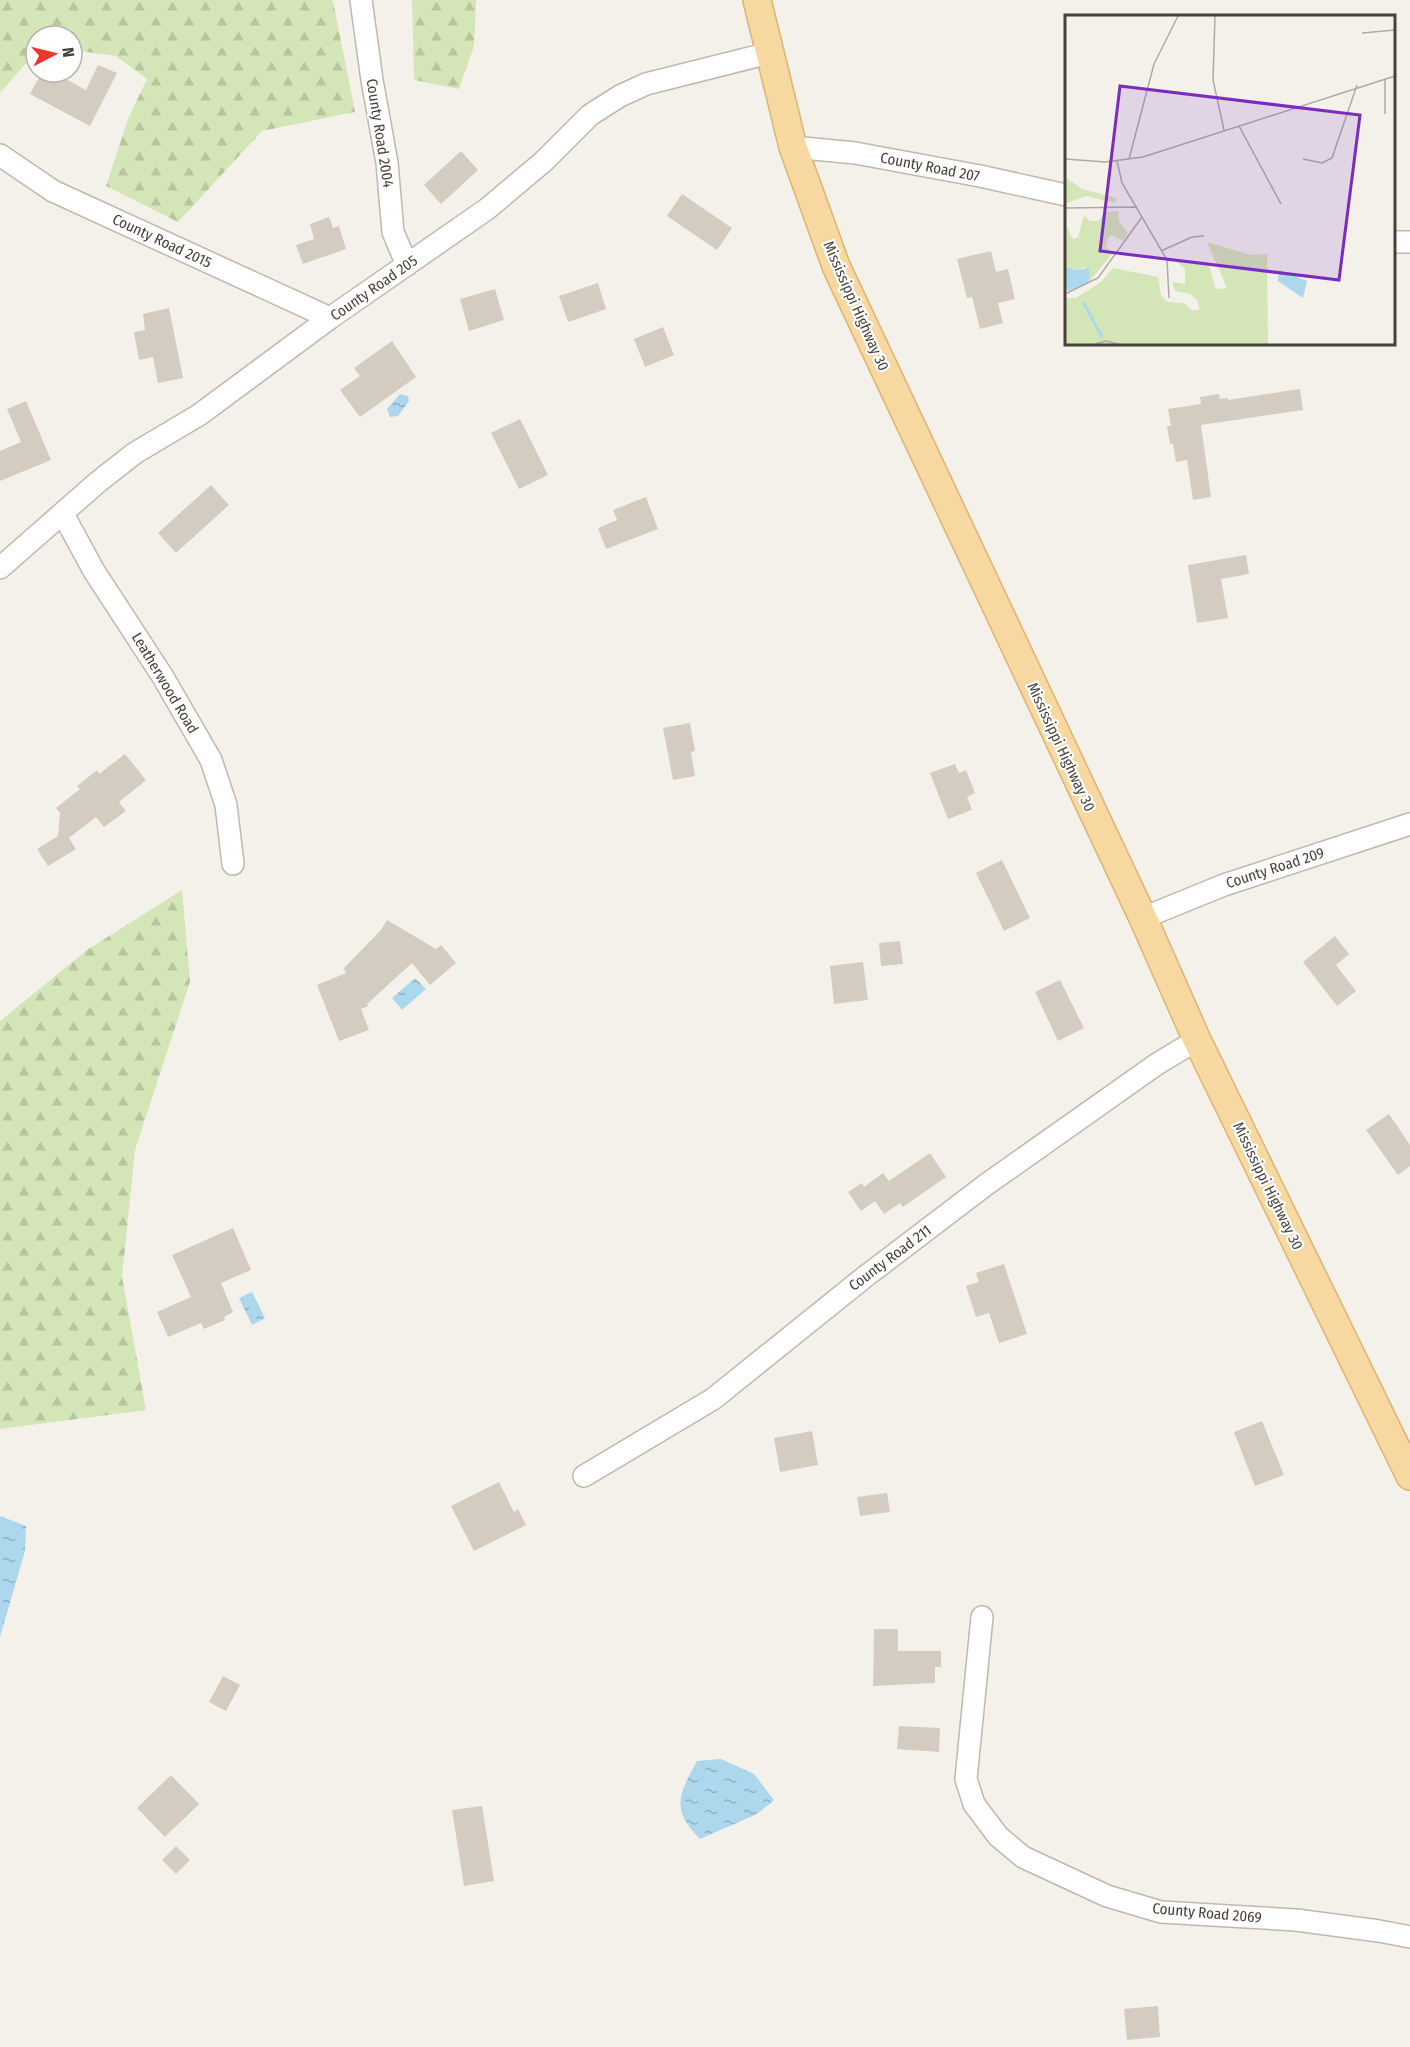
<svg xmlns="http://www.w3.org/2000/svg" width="1410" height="2047" viewBox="0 0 1410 2047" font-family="'Fira Sans Condensed',sans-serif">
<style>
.forest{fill:url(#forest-firs)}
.water{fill:url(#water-ripples)}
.building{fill:#d5ccc1}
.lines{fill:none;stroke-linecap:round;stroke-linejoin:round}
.minor-casing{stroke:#bfb8ae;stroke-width:24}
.major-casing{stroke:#ddb371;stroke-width:30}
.minor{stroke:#fff;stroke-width:21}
.major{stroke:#f8d8a1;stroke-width:27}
.labels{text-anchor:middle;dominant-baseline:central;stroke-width:4.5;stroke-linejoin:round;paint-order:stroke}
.street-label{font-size:15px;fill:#484139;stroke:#fff}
.inset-river{fill:none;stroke:#acd7ec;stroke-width:3}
.inset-road{fill:none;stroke:#afaba4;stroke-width:1.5}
.view{fill:#7b2cbf;fill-opacity:0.15;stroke:#7b2cbf;stroke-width:3}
.inset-edge{fill:none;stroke:#484139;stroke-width:3}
</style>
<defs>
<pattern id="forest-firs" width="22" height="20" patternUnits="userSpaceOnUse" patternTransform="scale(1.5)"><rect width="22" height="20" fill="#d4e6b7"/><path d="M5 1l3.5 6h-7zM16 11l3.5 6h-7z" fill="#b8c69e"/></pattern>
<pattern id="water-ripples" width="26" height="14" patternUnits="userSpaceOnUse" patternTransform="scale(1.5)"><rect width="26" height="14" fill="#acd7ec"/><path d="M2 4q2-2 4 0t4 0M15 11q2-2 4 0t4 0" fill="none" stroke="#8eb0c0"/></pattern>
</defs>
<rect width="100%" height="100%" fill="#f4f1eb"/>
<path class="forest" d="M0,0H330L333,1L355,112L262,131L178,222L106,186L128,119L147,79L116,56L72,50V36H36V52L0,93Z
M412,0H476L474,46L459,89L414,80Z
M182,890L190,982L135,1150L122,1277L146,1410L0,1429V1021L87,950Z"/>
<path class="water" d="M400,394L408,396L409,401L398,416L390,417L387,409Z
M415,978L426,989L402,1010L392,998Z
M252,1292L265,1318L252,1325L239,1298Z
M0,1516L26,1526L25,1551L0,1637Z
M721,1759L754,1774L774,1800L757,1814L700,1839C670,1808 679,1795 697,1761Z"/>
<path class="building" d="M98,65L117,73L90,126L30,94L42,72H53L86,90Z
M461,151L478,170L441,204L424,185Z
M682,194L732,228L717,250L667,216Z
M329,217L333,228L339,226L346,249L303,264L296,245L314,239L310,224Z
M991,251L996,272L1008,269L1015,299L998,303L1003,323L980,329L972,297L967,298L957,259Z
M598,283L606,309L568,322L559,296Z
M495,289L504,320L469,331L460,299Z
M169,308L183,378L158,383L153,357L139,360L134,332L145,330L143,314Z
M663,327L674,355L645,367L634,339Z
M392,341L416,377L360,417L340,390L360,376L354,368Z
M1300,389L1303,410L1201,425L1211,497L1193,500L1187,460L1176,462L1173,444H1170L1167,426H1171L1168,409L1201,404L1200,397L1219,394L1220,399L1228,398V400Z
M26,401L51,460L0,481V451L21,442L7,409Z
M520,419L548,475L519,489L491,433Z
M211,485L229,505L176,553L158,533Z
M646,497L658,529L606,549L598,528L617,520L613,510Z
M1246,555L1249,574L1221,579L1228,618L1197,623L1188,565Z
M690,723L695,751L691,752L695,776L673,780L663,728Z
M125,754L146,780L119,802L126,811L104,827L96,817L69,838L76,849L48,866L37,849L58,836L60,813L56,808L80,789L77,786L97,770L99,774Z
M955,764L959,773L966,770L975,793L967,797L972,810L948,819L930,773Z
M1002,860L1030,918L1004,931L976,873Z
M387,920L436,949L441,945L456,963L430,985L412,963L367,1004L368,1006L361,1009L369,1030L339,1041L317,985L346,973L344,968L381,930Z
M1335,936L1349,954L1336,965L1356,991L1337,1006L1303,962Z
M900,941L903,964L881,966L879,943Z
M863,962L868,1000L834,1004L830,966Z
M1060,980L1084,1028L1058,1041L1035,992Z
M1389,1114L1410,1145V1166L1398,1175L1366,1130Z
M930,1153L946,1177L903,1207L900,1203L884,1214L875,1201L861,1211L848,1192L862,1183L864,1187L883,1173L889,1181Z
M233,1228L251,1270L221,1283L233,1312L224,1317L225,1320L204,1329L201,1323L168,1337L157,1312L191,1297L172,1255Z
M1004,1264L1027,1334L999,1343L989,1313L976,1317L966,1286L979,1282L976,1273Z
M1262,1421L1284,1475L1255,1486L1234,1432Z
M812,1431L818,1465L780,1472L774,1438Z
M499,1482L514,1512L518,1509L526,1525L474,1551L451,1506Z
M887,1493L890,1512L860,1516L857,1497Z
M874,1629H898V1651H941V1667H935V1683L873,1686Z
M223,1676L240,1685L226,1711L209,1702Z
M899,1726L940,1728L939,1752L897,1749Z
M171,1775L199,1804L165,1837L137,1808Z
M482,1806L494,1881L464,1886L452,1810Z
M176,1846L190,1860L176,1874L162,1860Z
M1158,2006L1160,2037L1127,2040L1124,2009Z"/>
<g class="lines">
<defs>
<path id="minor" d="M361,0L372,80L387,163L393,232L407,265
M793,147L855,153L980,176L1066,195
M0,155L53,191L330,318
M1394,242H1410
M63,514L94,571L163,677L211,760L226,805L233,864
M0,568L98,482L135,453L199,415L330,318L487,209L543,162L590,115L620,96L646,84L769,53
M1143,918L1224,885L1410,824
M584,1476L713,1399L866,1276L987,1184L1157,1064L1197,1040
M982,1617L966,1779L974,1804L998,1836L1023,1857L1107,1896L1161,1912L1296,1920L1379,1931L1410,1937"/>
<path id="major" d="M757,0L793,147L836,266L1143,918L1197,1040L1410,1476"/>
</defs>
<use href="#minor" class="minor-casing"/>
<use href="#major" class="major-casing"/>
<use href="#minor" class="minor"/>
<use href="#major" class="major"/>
</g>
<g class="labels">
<g class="street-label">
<text transform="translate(380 133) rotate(81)">County Road 2004</text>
<text transform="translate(930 167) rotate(11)">County Road 207</text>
<text transform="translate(162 241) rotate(25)">County Road 2015</text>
<text transform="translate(374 288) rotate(-35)">County Road 205</text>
<text transform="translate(856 306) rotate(66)">Mississippi Highway 30</text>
<text transform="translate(165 683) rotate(59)">Leatherwood Road</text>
<text transform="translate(1061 747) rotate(65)">Mississippi Highway 30</text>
<text transform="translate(1275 868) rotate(-18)">County Road 209</text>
<text transform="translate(1268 1186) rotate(64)">Mississippi Highway 30</text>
<text transform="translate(890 1258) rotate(-37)">County Road 211</text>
<text transform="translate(1207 1913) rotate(5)">County Road 2069</text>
</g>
</g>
<g transform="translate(1065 15)">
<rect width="330" height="330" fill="#f4f1eb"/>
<path d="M0,162L17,174L52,183L50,188L21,181L0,189ZM53,196L54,207L63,218L58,226L46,220L43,223L41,232L47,239L24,267L21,252L12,255L0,252V208L8,224L13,222L19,200L25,206H33L40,197ZM142,227L186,240L202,239L203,329H0V283H11L36,267L48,253L93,262L96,280L103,287L119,288L127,295H134L133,286L125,279L110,276L107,267L120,269V254L112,247L117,245L144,251L151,274L162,273Z" fill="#d4e6b7"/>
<path d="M0,252L12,255L24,253V267L4,276L0,273ZM214,255L242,266L238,283L213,266Z" fill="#acd7ec"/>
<path class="inset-river" d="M18,287L37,322"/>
<path class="inset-road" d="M150,1L148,65L159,115M297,18L330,15M320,65V99M174,111L216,189M0,144L40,147L78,142L330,61M64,144L89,49L113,1M238,144L257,148L267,143L292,70M52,146L57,168L102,245L104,283M0,193L72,192M96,236L127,222L139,221M0,279L33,263L77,202M30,329L41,326L53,329"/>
<path class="view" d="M55,71L295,100L274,265L35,236Z"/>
<rect width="330" height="330" class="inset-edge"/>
</g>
<g transform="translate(54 54) rotate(83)"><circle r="28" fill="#ffffff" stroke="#b6b3b0" stroke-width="1.5"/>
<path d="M0-4.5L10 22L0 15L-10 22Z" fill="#ec372a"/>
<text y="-9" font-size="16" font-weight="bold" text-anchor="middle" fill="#484139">N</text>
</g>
</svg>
